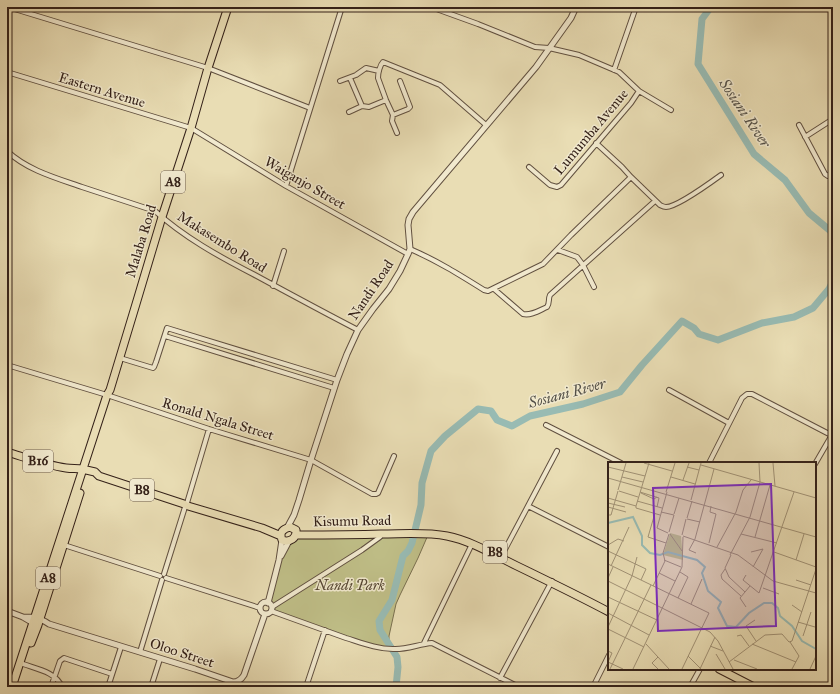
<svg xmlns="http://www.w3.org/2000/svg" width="840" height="694" viewBox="0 0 840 694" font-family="'IM FELL Great Primer',serif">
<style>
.green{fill:#bfbe87;stroke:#7a7050}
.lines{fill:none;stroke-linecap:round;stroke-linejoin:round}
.river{stroke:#98bbb3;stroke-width:7}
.minor-casing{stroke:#615040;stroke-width:6}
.tertiary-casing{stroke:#615040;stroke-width:7}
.primary-casing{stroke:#342119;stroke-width:9}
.trunk-casing{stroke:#342119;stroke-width:9}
.minor{stroke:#f1e9ce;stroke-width:4}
.tertiary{stroke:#f1e9ce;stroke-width:5}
.primary{stroke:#e9ddb4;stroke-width:7}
.trunk{stroke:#e9ddb4;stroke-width:7}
.labels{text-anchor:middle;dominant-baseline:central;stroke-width:3;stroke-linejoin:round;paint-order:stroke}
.shield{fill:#f1e9ce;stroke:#6d5d4f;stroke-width:1}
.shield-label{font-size:13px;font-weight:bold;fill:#342119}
.street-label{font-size:14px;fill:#342119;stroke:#f1e9ce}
.park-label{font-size:14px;font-style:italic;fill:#574834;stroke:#f1e9ce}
.water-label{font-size:15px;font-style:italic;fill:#524f47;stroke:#f1e9ce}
.inset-river{fill:none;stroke:#98bbb3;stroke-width:2}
.inset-road{fill:none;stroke:#a19276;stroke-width:1}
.view{fill:#7b2cbf;fill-opacity:0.15;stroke:#7b2cbf;stroke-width:2}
.inset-edge{fill:none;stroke:#342119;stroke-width:2}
</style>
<rect width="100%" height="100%" fill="#e9ddb4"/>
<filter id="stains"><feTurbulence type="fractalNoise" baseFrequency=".005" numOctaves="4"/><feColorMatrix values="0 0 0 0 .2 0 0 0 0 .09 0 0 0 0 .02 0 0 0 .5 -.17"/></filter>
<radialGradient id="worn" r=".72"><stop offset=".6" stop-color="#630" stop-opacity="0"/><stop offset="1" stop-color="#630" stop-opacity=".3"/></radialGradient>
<path class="green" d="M428,535L418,558L400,595L396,604L389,636V641L396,649L372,646L272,610V605L269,602C273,585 279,547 295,538Z"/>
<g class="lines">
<path class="river" d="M711,7L702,19L698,64L754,154L785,180L809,213L833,233
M396,687L398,667L397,657L380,630L379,621L392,600L403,556L408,551L412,543L421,505L422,483L431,451L445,436L478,409L491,411L497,420L512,426L530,416L583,404L620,392L642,365L682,321L694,328L699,334L718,340L762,323L794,317L813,308L829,289L833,281"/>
<defs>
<path id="minor" d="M8,7L208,68L310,108
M431,7L478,24L535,47L549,48L579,55L619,72L639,91L631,103L561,185L557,187L550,185L529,167
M614,70L636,7
M7,72L191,128L286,186L408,254
M350,78L362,106L369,107L386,100
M340,81L356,75L366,68L379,71
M639,91L671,110
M349,112L362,106
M393,115L408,109L410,107L400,81
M799,125L825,174L828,176H833
M397,133L392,121L393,115L386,100L378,78C378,73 380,65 383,62L440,85L486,125
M805,137L833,119
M7,151C27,170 56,178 82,187C106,195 131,203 155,211C184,237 218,256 253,274C288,293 323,312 358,330
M631,177L660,205C662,206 663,207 666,207C677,207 710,183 721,175
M286,186L342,7
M410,249C436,260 460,275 484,290L488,291L543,264L571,235L631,177L622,167L596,143
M558,250L577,257L583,265L594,287
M273,286L284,251
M494,289L523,314C531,316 540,310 547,307C550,303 548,299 550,295L655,201
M165,336L334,388
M120,358L153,368L154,367L156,362L167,328L337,380
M7,365L107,395L209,429L311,460L372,494H376L378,493L394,456
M669,390L729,423
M546,425L621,463
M709,463L742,398L747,394H752L833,436
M815,464L833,433
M187,503L209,429
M528,506L557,451
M64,545L160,576
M502,555L528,506L609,547
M164,574L185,507
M166,578L260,608
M272,607L362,550L380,537L381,534
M271,611C296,620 321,629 346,638C362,643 377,649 393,649C406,650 419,644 432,643L519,687
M424,643L472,544
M140,652L162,580
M23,664C37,669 56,672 62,687
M500,678L552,581
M51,687L60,661L64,658L112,674
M108,687L121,647
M151,687L160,659
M306,687L325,630
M593,687L609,655
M690,687L700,669"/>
<path id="tertiary" d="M287,528L294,515L299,500L311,460L337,380L347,354L358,330L373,309L389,289L400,271L408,254L410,249L408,225L409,219L413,212L536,67L571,18L576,7
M281,556L289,541
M260 608a6 6 0 1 1 12 0a6 6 0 1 1-12 0Z
M268,603L279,560L282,540
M7,611L23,617L35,624
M23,617C37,617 38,617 49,624L195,669L233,682C238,682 241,680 244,675L265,614"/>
<path id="primary" d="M7,452C27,458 46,465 66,468C72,469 77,468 82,469"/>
<path id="trunk" d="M82,469L95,472L99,476L184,504
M188,506L262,528L281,536
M290,527L296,530C297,538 290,543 282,540C279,532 283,529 290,527Z
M296,535C324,535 353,535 381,534C403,534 426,532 447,536C472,541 494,555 517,566C548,581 579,596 609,612
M31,643L38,625L80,493
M719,669L754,687
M12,687L107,395L110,390L136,304L162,217L191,128L208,68L228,7"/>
</defs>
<use href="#minor" class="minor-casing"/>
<use href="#tertiary" class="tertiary-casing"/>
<use href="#primary" class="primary-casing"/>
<use href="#trunk" class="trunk-casing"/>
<use href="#minor" class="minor"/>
<use href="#tertiary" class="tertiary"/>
<use href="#primary" class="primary"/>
<use href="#trunk" class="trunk"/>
</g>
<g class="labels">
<g class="shield">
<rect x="161" y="171" width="24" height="22" rx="3"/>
<rect x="23" y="450" width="30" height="22" rx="3"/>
<rect x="130" y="479" width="24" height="22" rx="3"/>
<rect x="483" y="541" width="24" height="22" rx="3"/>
<rect x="36" y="567" width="24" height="22" rx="3"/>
</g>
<g class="shield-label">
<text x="173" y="182">A8</text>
<text x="38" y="461">B16</text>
<text x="142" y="490">B8</text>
<text x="495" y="552">B8</text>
<text x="48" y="578">A8</text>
</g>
<g class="street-label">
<text transform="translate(102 90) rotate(17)">Eastern Avenue</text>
<text transform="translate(591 132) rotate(-50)">Lumumba Avenue</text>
<text transform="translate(305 183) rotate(30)">Waiganjo Street</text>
<text transform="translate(141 241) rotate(-73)">Malaba Road</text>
<text transform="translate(222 242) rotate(32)">Makasembo Road</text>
<text transform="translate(371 290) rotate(-56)">Nandi Road</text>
<text transform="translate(218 419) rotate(17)">Ronald Ngala Street</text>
<text transform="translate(352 521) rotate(-1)">Kisumu Road</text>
<text transform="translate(182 653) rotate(18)">Oloo Street</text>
</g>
<g class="park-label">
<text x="350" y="585">Nandi Park</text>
</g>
<g class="water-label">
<text transform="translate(745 113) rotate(56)">Sosiani River</text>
<text transform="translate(567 393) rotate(-15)">Sosiani River</text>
</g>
</g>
<g transform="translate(608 462)">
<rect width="208" height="208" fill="#e9ddb4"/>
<path d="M62,71L73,74L75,98L55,93Z" fill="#bfbe87"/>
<path class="inset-river" d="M0,61L25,55L34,74V83L42,91L52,93L60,90L89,98L97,105L94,111L100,129L113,140L110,146L119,164L128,165L141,151L156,141H164L170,146L172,154L184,164L194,179L208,187"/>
<path class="inset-road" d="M36,1L64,9M165,1L167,24M93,3L208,36M0,5L37,14M79,5L91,8M14,15L35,20M63,15L87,22M0,16L208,75M75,18L81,1M10,28L18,1M11,29L30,35M32,30L51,36L49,45M58,30L67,1M59,30L49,66L60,71M33,31L46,37L49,35M0,36L28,44M83,38L93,1M29,39L54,46M0,41L17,45M28,44L41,1M28,44V46L52,53M0,45L18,50M53,50L66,53M47,51L40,75L58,81M66,52L71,36M0,53H3L10,29M79,56L84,39M79,57L92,60M61,70L66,53M62,72L74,89M133,72L169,81M74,73L78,57M75,74L130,93L165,119L208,131M147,75L162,23M101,81L108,52L102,50L103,44M0,83L10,77L16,79M109,85L128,50L135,28L143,18M0,89L38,107L33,118M143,90L155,87L145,105M166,90L208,105M88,91L81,88L87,77L106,7M122,93L142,55L152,20L151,1M123,93L117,106L121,115L137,130L142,124M56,98L73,105M188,98L196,72M0,102L101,151L74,207M3,104L21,65M117,107L113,113L114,117L133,134M51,111L67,119M138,113L135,118L151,131L186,30M0,116L5,105M188,118L203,123M0,119L102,170L110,179L125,207M45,124L57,99L55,91L61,72M155,126L171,132M137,130L132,136L138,145M0,135L49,158M70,136L80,115L72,110M83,142L94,117M184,143L194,150M0,151L41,173M147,158L138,164L148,179M190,160L207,165M0,165L24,114L29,95M0,167L36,185M129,174L133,173L141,184M195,174L203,150M182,180L191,194L184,207M38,182L61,207M144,182L188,200M102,184L115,189M0,189L4,191L0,200M108,192L117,207M80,194L93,207M126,198L149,207M0,200L15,207M121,200L157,173L174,172L181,180L184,179L208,107M2,207L43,123M25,207L74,105L75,75M50,207L44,201L50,195M92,207L107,175M202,207L208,194"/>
<path class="view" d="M163,22L168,164L50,169L45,26Z"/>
<rect width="208" height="208" class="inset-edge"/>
</g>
<rect width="840" height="694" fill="none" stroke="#e9ddb4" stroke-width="24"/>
<rect x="8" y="8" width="824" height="678" fill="none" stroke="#342119" stroke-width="2"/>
<rect x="12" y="12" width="816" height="670" fill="none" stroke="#342119"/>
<rect width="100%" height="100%" filter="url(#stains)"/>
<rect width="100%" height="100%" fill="url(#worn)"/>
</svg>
